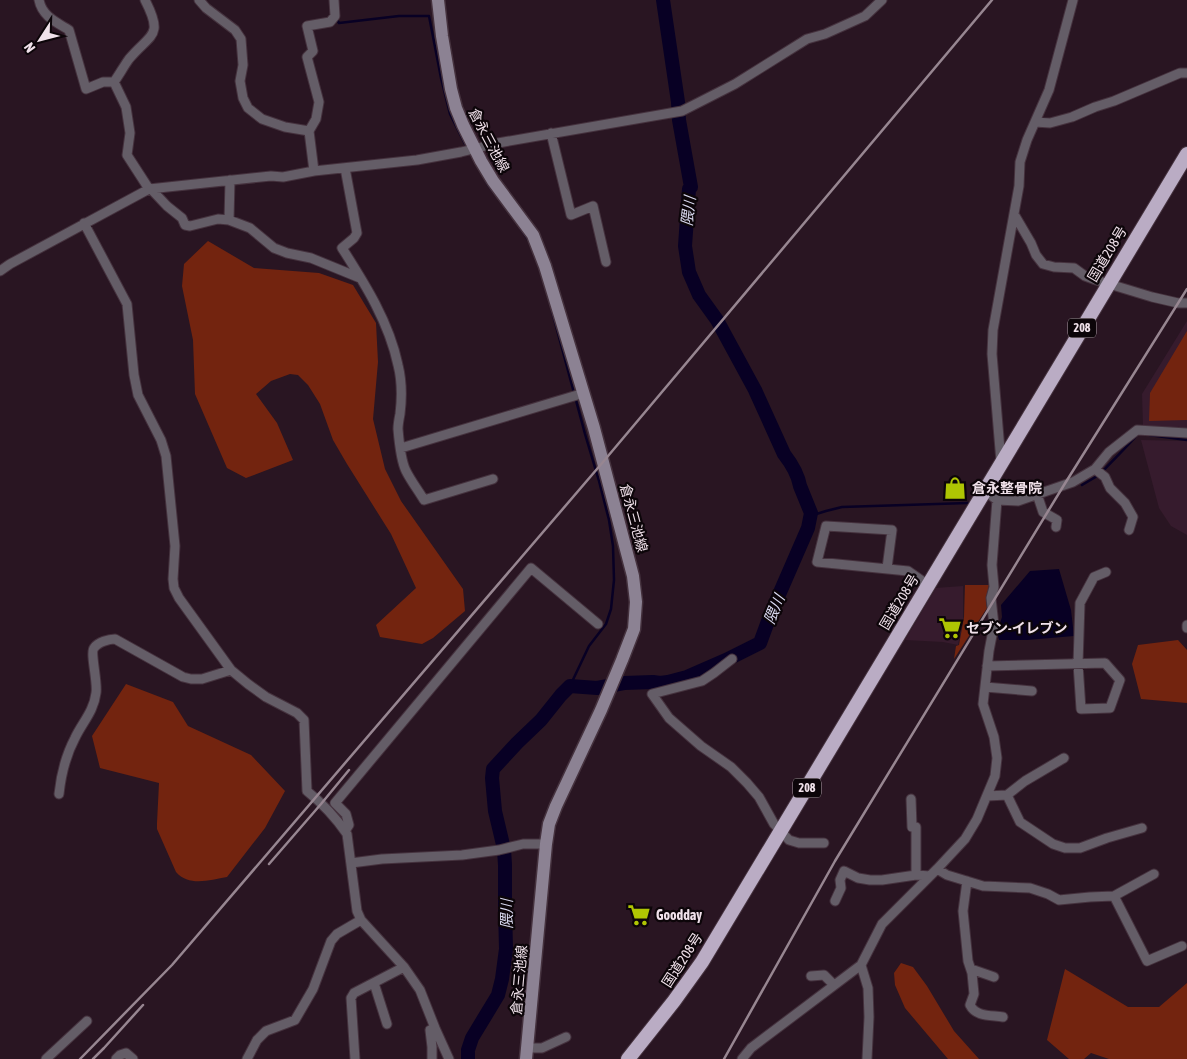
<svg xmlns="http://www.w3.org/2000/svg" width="1187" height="1059" viewBox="0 0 1187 1059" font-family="'Asap Condensed','Noto Sans JP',sans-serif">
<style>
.built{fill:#361b2d}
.green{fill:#73240f}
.water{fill:#080024}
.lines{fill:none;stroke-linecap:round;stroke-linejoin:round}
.stream{stroke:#080024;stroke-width:2.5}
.river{stroke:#080024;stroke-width:14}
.minor-casing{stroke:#45323e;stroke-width:11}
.secondary-casing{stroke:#45323e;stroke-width:15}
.trunk-casing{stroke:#45323e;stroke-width:16}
.minor{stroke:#645d67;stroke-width:9}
.secondary{stroke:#8c8293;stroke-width:12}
.trunk{stroke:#baacc4;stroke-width:14}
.rail{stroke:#978691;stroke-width:2.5}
.labels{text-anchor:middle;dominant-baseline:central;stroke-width:4.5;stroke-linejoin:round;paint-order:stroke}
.shield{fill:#0c0509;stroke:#ac9fa6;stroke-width:1}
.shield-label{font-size:12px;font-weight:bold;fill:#f0e1ea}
.street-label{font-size:14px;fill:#f0e1ea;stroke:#0c0509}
.poi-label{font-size:14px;font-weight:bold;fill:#f0e1ea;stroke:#0c0509;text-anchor:start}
.water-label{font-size:15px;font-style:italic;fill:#dbdbf2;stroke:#0c0509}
</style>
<rect width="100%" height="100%" fill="#291522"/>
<path class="built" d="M1187,321V430L1143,426L1142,394Z
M1141,440L1187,441V535L1171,526L1159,508Z
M963,586V619L958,645L943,642L905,640L936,588Z"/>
<path class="green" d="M208,241L254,268L319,273L353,285L376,323L378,362L373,419L385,469L401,501L463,589L465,611L433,638L422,644L380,637L376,625L416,588L391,534L347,464L333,440L320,404L308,385L298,375L290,374L271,381L256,394L277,423L293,460L246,478L227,468L195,394L193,340L182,286L184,264Z
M1187,331V420L1149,421L1150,393Z
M965,585H989L986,602L987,608L954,659L956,646L959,645L964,617Z
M1178,640L1187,650V703L1141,699L1132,664L1138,645Z
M126,684L173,702L188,726L251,755L285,791L265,828L227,877C210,880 189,887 176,872L157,829V823L159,783L100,768L92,736Z
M901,963L913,967L927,986L954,1031L979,1059H948L905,1008L895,985L894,973Z
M1065,969L1128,1007H1159L1187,983V1059H1109L1091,1053L1084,1059H1069L1047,1040Z"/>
<path class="water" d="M1059,569L1071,610L1074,636L1027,640H999L997,633L1002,617L1001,605L1030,571Z"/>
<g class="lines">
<path class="stream" d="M336,18L339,23L399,16H429L441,78L450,114L467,148
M485,179L488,185L496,195
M521,229L529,241
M552,311L585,434L599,481L609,520L613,546L614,580L611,609L606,624L589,646L570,686
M1149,435L1187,440
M1103,471C1114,459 1126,448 1137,435
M1082,485L1099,475
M810,516L826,511L842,507L968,503"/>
<path class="river" d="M468,1059V1050L472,1038L498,995L502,979L506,949L505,907V865L504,849L495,811L492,778L493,769L517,743L541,720L561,695L570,686L597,688L624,683L653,682L660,683L668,682L687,677L726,660L760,643L771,613L808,528L811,513L800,486C798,474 791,463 784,454L755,390L717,320L699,295L689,272L685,246L689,189L691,187L679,120L678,102L663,0"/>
<defs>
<path id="minor" d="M39,0C42,16 56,22 69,30L86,89L103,82H114
M145,0C164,37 151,33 129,59C124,66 119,75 114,82L126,107L130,133L127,155L149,189
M199,0L206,8L235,30L241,39L243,65L240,81L243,98L248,108L262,119L285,127L309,131
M1035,122L1050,123L1072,117L1095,107L1114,101L1180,73H1187
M551,133L571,215L593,206L606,262
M345,168L357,233L354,238L342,248C365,284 389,322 398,365C402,381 402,398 400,414C399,419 398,424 398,429C399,441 401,461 406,471C411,481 418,490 424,500L493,479
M314,171L309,131L316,119L319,102L307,57L313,51L307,26L330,22L335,16L334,0
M151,189L167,206L182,218L185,225L190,226L218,219L229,220L250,228L274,248L287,253L311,258L360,278
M1014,214L1031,243L1036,255L1043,264L1054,267L1074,268L1085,276L1096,280L1152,297L1178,303H1187
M229,220L230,180
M84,223L127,304L134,375L138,395L161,440L166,456L175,546L173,579L174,588L179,598L231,670L248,684L266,697L297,713L304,720L307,791C322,803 336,818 347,834L357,911L361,920L404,967L420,990L435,1028L449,1059
M0,271L10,264L149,189L271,176L283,177L314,171L417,160L461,152L498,143L682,111L735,84L807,39L825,34L865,16L882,0
M401,448L584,393
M1001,462L992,354L993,330L1019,186L1020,162L1027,140L1049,90L1073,0
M1095,469L1105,477L1110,488L1125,503L1133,517L1129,530
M985,491L997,500L1018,501L1073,482L1095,469L1109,452L1137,430L1187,433
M1037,494L1043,512L1057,520L1056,527
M887,568L892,530L826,526L817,562L908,571L928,585
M1187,625V628
M732,659L714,673L702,681L652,694L669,718L701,746L731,767L747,783L759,797L774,824L789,840L799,843H824
M987,666L1105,663L1120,680L1110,708L1081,709L1078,664L1080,603L1094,577L1106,572
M985,687L1032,691
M1064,758L1025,781L1007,795L1020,822L1053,844L1065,848H1080L1107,838L1142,828
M59,794C61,775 66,755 75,738C82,723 94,711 96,693C98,683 90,653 94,648C98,642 109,639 115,639L183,677L191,679H202L231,670
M987,796L1007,795
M911,799L912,827H916V875
M345,831L349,825L346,814L335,803L531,568L598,624
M351,863L382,859L462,855L499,850L523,844H546
M937,869L947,875L983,886L1030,888L1048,894L1059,900L1090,897L1114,896L1154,874
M967,881L963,911L968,961L972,973L974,994L970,1005C976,1017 991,1015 1003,1017
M1114,896L1147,961L1182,946
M835,901L841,888L840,880L844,871L858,878L870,880H882L916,875L930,876
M861,965L868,988L869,1017L867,1059
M971,969L994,977
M811,976L824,975L834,985
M374,983L387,1024
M527,1048H542L566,1037
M46,1059L87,1021
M116,1059L120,1055L126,1053L133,1059
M247,1059L257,1040L266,1031L295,1020L313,989L331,941L337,934L361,920
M355,1059L351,998L354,993L404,967
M432,1059V1047L430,1030L435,1028
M742,1059L751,1048L861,965L882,924L937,869L965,839L977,819L995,776L997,758L994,737L983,704L989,651L994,625L991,598L994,587L992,565L997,500"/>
<path id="secondary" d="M438,0L442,36L451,89L456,108L463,125L481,161L493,181L533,235L545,266L594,428L633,576L636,602L634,629L622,660L601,710L556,806L549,824L546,844L526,1059"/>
<path id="trunk" d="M628,1059L674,1001L702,962L1187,154"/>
</defs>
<use href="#minor" class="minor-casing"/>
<use href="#secondary" class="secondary-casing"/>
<use href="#trunk" class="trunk-casing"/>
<use href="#minor" class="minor"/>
<use href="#secondary" class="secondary"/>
<use href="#trunk" class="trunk"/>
<path class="rail" d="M269,864L321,804L349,770
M80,1059L172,965L603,462L992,0
M93,1059L104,1048L143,1005
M724,1059L835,861L1064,485L1187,289"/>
</g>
<defs>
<symbol id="shop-bare" viewBox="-9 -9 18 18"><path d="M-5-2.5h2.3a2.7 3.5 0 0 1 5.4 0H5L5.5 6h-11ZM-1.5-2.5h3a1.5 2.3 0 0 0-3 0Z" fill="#afc503" stroke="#0c0509" stroke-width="2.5" paint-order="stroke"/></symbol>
<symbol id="supermarket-bare" viewBox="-9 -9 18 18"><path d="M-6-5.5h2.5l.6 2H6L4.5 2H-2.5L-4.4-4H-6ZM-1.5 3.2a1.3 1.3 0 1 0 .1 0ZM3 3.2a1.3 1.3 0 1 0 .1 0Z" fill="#afc503" stroke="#0c0509" stroke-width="2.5" paint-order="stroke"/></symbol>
</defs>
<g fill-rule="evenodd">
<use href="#shop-bare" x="939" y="472" width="32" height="32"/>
<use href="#supermarket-bare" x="934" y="612" width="32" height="32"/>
<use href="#supermarket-bare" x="623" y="899" width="32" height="32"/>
</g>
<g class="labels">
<g class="shield">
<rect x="1068" y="318.5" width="28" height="19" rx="4"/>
<rect x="793" y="778.5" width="28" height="19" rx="4"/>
</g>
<g class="shield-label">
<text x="1082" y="328">208</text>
<text x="807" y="788">208</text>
</g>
<g class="street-label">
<text transform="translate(489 140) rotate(62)">倉永三池線</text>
<text transform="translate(1107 254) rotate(-59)">国道208号</text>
<text transform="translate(634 518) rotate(75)">倉永三池線</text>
<text transform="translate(899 602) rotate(-59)">国道208号</text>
<text transform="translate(682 960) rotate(-57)">国道208号</text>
<text transform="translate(519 980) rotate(-85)">倉永三池線</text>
</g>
<g class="poi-label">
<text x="972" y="488">倉永整骨院</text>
<text x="966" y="628">セブン-イレブン</text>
<text x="656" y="915">Goodday</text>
</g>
<g class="water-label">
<text transform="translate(688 211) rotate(-83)">隈川</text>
<text transform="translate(774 609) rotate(-67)">隈川</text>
<text transform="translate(506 914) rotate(-90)">隈川</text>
</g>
</g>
<g transform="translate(40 40) rotate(234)" stroke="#0c0509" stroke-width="4" paint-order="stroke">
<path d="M0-4L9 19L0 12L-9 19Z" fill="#f0e1ea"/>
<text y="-8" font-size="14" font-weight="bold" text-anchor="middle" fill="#f0e1ea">N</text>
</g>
</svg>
